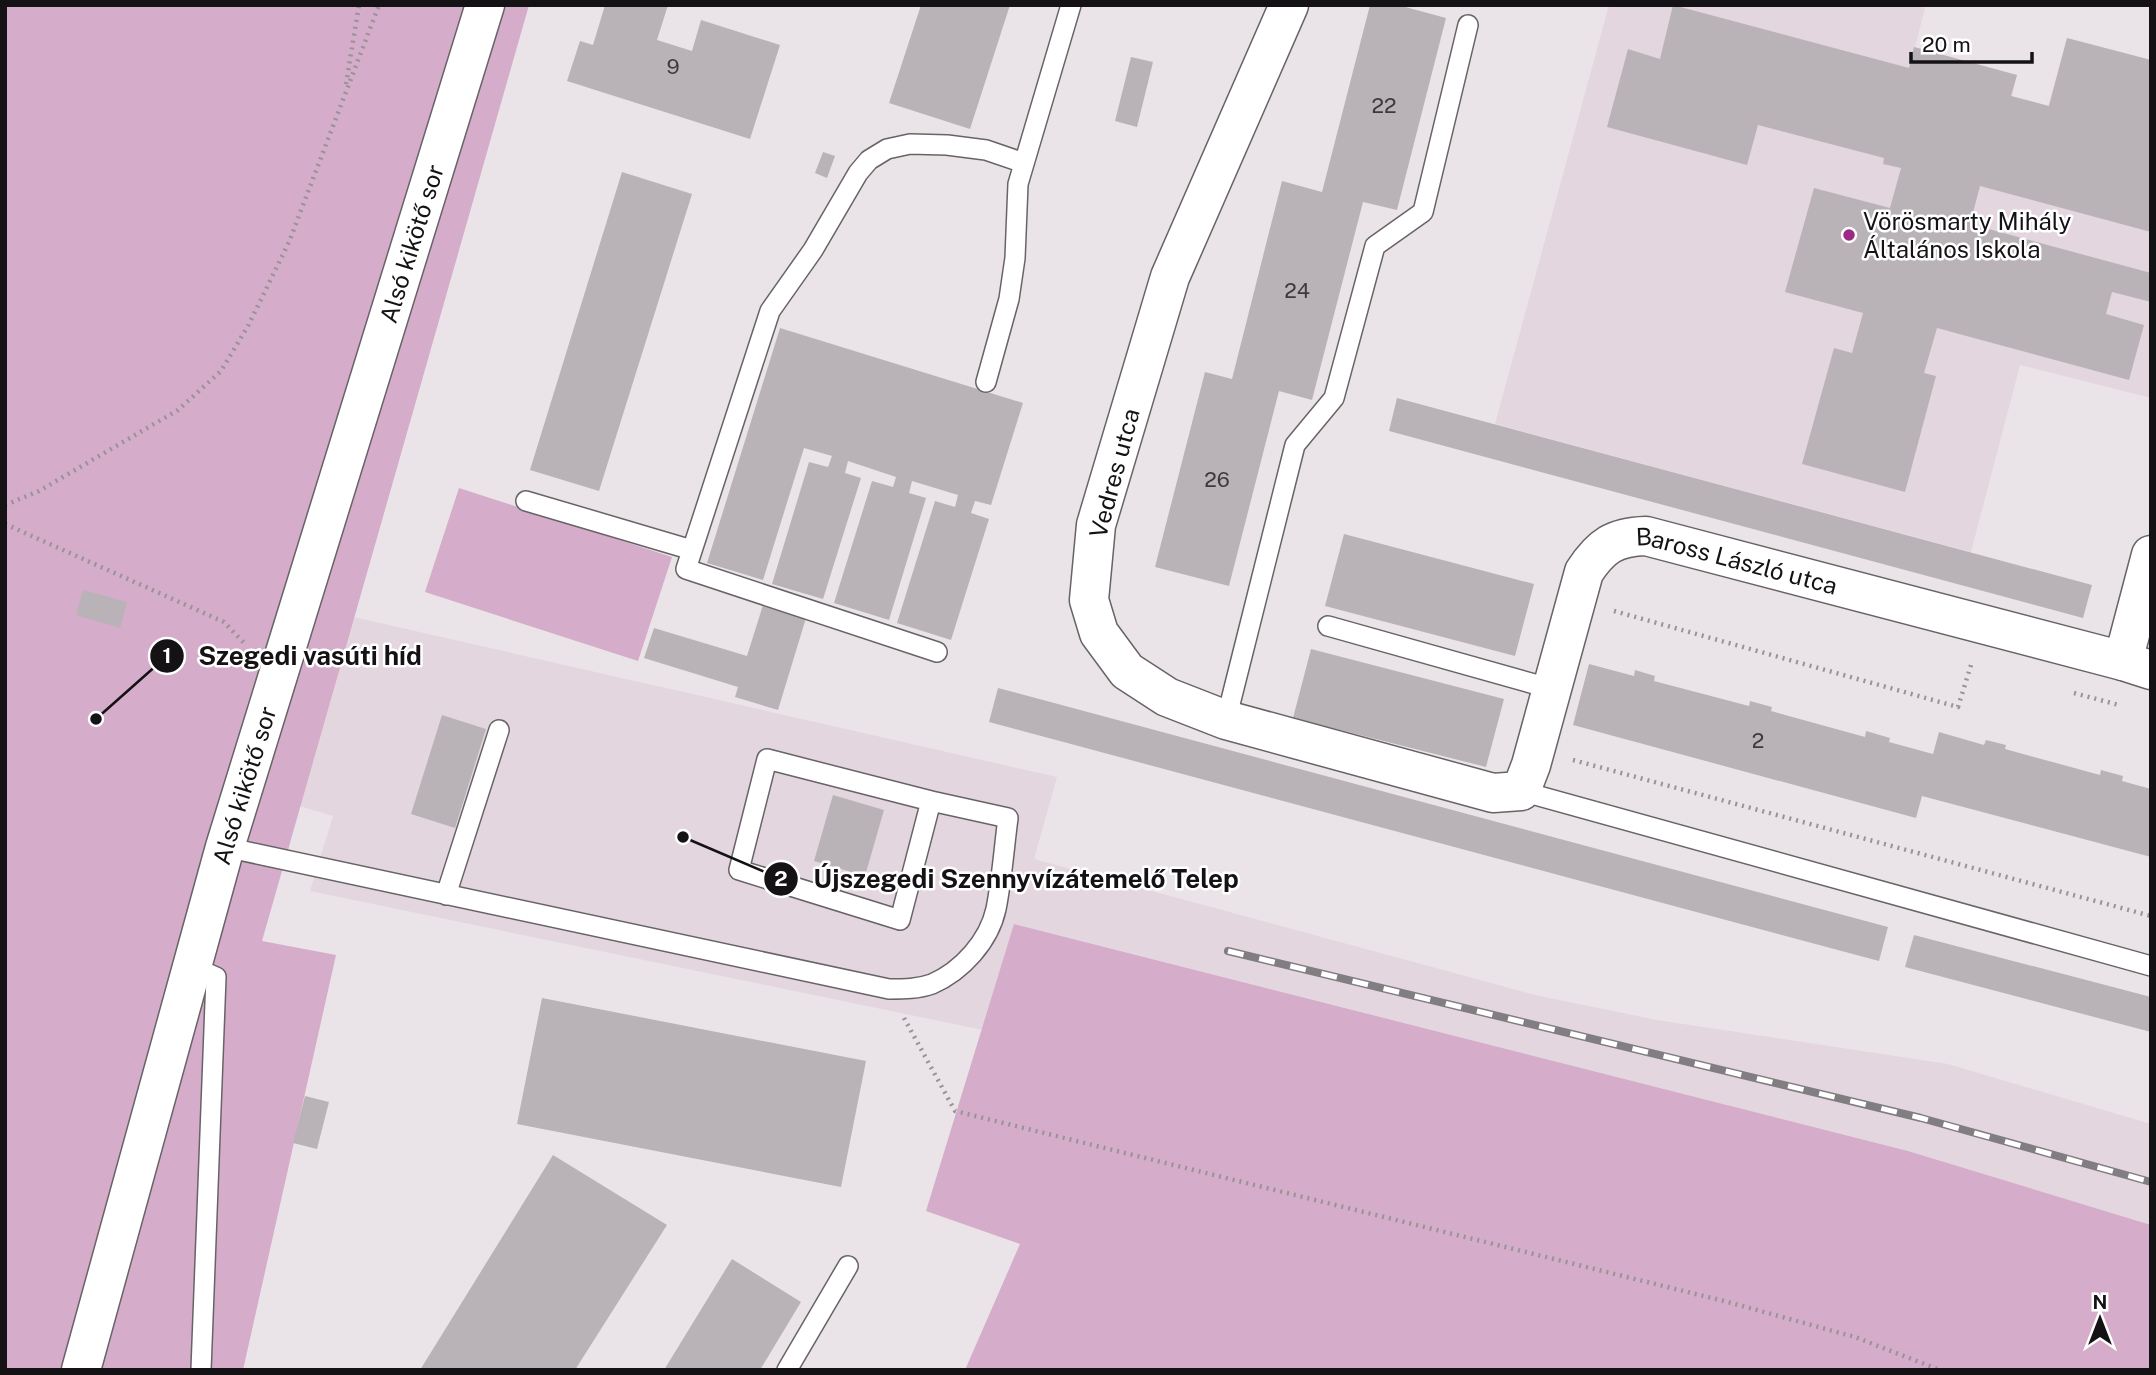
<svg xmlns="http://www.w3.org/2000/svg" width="2156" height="1375" viewBox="0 0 2156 1375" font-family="'Public Sans',sans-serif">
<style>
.built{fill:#e3d6df}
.green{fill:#d5acc9}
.building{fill:#b9b3b7}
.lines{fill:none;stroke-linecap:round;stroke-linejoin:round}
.lane-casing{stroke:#686367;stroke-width:22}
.street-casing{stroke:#686367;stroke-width:41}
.path{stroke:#979396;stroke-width:4.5;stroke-dasharray:2 5;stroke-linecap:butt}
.lane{stroke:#fff;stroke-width:19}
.street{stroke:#fff;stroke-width:38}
.rail-casing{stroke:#817d80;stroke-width:8}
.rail{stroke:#fff;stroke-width:5;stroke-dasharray:16;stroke-linecap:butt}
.poi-dot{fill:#9c2986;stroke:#fff;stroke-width:2.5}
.labels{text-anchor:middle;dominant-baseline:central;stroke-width:5;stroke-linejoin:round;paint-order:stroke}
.number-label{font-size:21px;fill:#3d3a3d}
.poi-label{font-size:24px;fill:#141214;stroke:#fff;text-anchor:start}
.street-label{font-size:24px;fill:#141214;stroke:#fff}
.leader{fill:none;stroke:#141214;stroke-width:2.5}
.callout-dot{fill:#141214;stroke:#fff;stroke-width:2.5}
.mark-label{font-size:21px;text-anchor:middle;font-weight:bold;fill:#fff}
.callout-label{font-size:26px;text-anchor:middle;font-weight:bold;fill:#141214;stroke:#fff;stroke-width:5;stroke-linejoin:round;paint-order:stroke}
</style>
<rect width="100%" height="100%" fill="#eae4e8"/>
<path class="built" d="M1609,5H1914L1925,8L1915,47L2017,75L2012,96L2048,106L2067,38L2151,60V398L2020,365L1971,552L1495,424Z
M349,616L1057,777L1034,859L1535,995L1657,1020L1948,1064L2151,1124V1225L1908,1151L1015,924L983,1030L310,891L333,816L289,803Z"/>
<path class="green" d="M5,5H529L262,941L336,955L243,1370H5Z
M459,488L672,557L638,661L425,592Z
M1014,924L1908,1151L2151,1225V1370H965L1020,1244L926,1211Z"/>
<path class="building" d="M605,5H668L657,40L692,51L701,20L780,45L750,139L567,81L580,41L593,45Z
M921,5H1010L970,129L889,103Z
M1370,5H1398L1446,18L1397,210L1363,202L1312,400L1279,391L1229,586L1155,567L1205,372L1232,379L1282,181L1322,192Z
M1673,5L1909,68L1914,47L2017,75L2011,96L2049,106L2067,38L2151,60V232L1980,186L1970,224L2151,273V302L2112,292L2106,314L2144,325L2129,380L1937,328L1924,373L1936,376L1905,492L1802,464L1834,348L1852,353L1863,313L1785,292L1814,188L1890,208L1901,168L1883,164L1884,158L1758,125L1747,165L1607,127L1628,49L1660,59Z
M1131,57L1153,62L1137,127L1115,121Z
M823,152L835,156L827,178L815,173Z
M622,172L692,194L599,491L530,470Z
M780,328L1023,403L991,505L975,501L971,513L989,519L951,640L897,623L935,501L955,507L958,495L912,481L909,493L926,498L889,620L834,603L872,481L893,487L896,477L848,461L845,473L861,478L823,599L772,584L809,462L828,467L832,456L804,448L763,580L707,563Z
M1397,398L2092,585L2083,618L1389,431Z
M1344,534L1534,584L1515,656L1325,606Z
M83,590L127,602L120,628L76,615Z
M763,605L806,618L778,710L735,697L738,687L644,658L654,628L747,656Z
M1311,649L1504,699L1486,767L1293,718Z
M1589,664L1634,676L1635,670L1655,676L1654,681L1749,706L1750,701L1772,707L1771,711L1865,737L1866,731L1890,738L1889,742L1933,754L1939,732L1984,745L1986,740L2006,745L2005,749L2100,775L2101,770L2123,776L2122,781L2151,789V857L1922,796L1916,818L1573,725Z
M998,688L1888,927L1879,961L989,722Z
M442,715L486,729L455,828L411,814Z
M833,795L884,810L865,876L814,861Z
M1914,935L2151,997V1032L1905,967Z
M542,998L866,1061L841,1187L517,1124Z
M305,1096L329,1102L317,1149L293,1143Z
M553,1155L667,1225L575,1370H420Z
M732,1259L801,1302L760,1370H664Z"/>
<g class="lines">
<defs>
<path id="lane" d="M986,382L1009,299L1015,258L1018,184L1071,5
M526,501L692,550
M1328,626L1552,689
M937,652L686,569L770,311L813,250L858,173L869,160L887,149L910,144L947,145L986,150L1024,163
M1226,720L1295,445L1334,398L1375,246L1423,212L1468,25
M1521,791L2151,966
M225,847L889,989C904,989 918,989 932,984C962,971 989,941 996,909C1002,879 1004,848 1008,818L931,801L767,759L739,870L900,920L931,801
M446,895L499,730
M193,967L216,977L201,1370
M787,1370L848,1266"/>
<g id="street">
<path id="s1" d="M1289,5L1170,277L1096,525L1089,600L1099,633L1127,671L1167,697L1226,720L1493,793L1521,791L1531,765L1584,572C1601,546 1614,537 1646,536L2123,661"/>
<path d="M2151,555L2123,661L2151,670"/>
<path id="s2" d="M81,1370L225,847L485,5"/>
</g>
</defs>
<use href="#lane" class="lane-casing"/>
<use href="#street" class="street-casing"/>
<path class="path" d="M346,84L359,5
M5,505L39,491L178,410L221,371L248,326L289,242L379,5
M5,524L224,622L245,644
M1614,611L1958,707L1971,665L1974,666
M2074,693L2119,705
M1573,760L2151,916
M904,1018L955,1111L1724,1301L1855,1337L1940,1370"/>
<use href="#lane" class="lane"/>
<use href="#street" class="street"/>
<defs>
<path id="rail" d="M1228,951L1921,1118L2151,1182"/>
</defs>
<use href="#rail" class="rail-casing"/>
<use href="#rail" class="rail"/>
</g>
<circle class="poi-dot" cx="1849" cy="235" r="7"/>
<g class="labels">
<g class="number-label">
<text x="673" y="66">9</text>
<text x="1384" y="105">22</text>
<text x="1297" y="290">24</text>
<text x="1217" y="479">26</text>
<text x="1758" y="740">2</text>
</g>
<g class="poi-label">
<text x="1863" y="221">Vörösmarty Mihály<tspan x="1863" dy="28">Általános Iskola</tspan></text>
</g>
<g class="street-label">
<text stroke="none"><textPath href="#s2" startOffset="1174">Alsó kikötő sor</textPath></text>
<text transform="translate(1114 473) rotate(-75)">Vedres utca</text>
<text stroke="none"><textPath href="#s1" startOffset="1526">Baross László utca</textPath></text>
<text stroke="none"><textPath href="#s2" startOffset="607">Alsó kikötő sor</textPath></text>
</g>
</g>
<path class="leader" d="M96 719L167 656M683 837L781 879"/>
<g class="callout-dot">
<circle cx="96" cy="719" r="7"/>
<circle cx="683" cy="837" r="7"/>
<circle cx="167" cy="656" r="18"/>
<circle cx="781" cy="879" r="18"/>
</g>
<g class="mark-label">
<text x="167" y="663">1</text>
<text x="781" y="886">2</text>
</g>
<g class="callout-label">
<text x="310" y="665">Szegedi vasúti híd</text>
<text x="1026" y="888">Újszegedi Szennyvízátemelő Telep</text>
</g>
<rect width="2156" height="1375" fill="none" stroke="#141214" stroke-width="14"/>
<g transform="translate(2100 1319)" stroke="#ffffff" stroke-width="5" paint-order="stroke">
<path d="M0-5L12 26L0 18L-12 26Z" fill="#141214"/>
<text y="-10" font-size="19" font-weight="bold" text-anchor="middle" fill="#141214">N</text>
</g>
<path d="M1911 52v10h121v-10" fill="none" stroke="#141214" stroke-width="3.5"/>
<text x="1922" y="52" font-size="21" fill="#141214" stroke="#ffffff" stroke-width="5" paint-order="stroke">20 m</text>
</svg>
